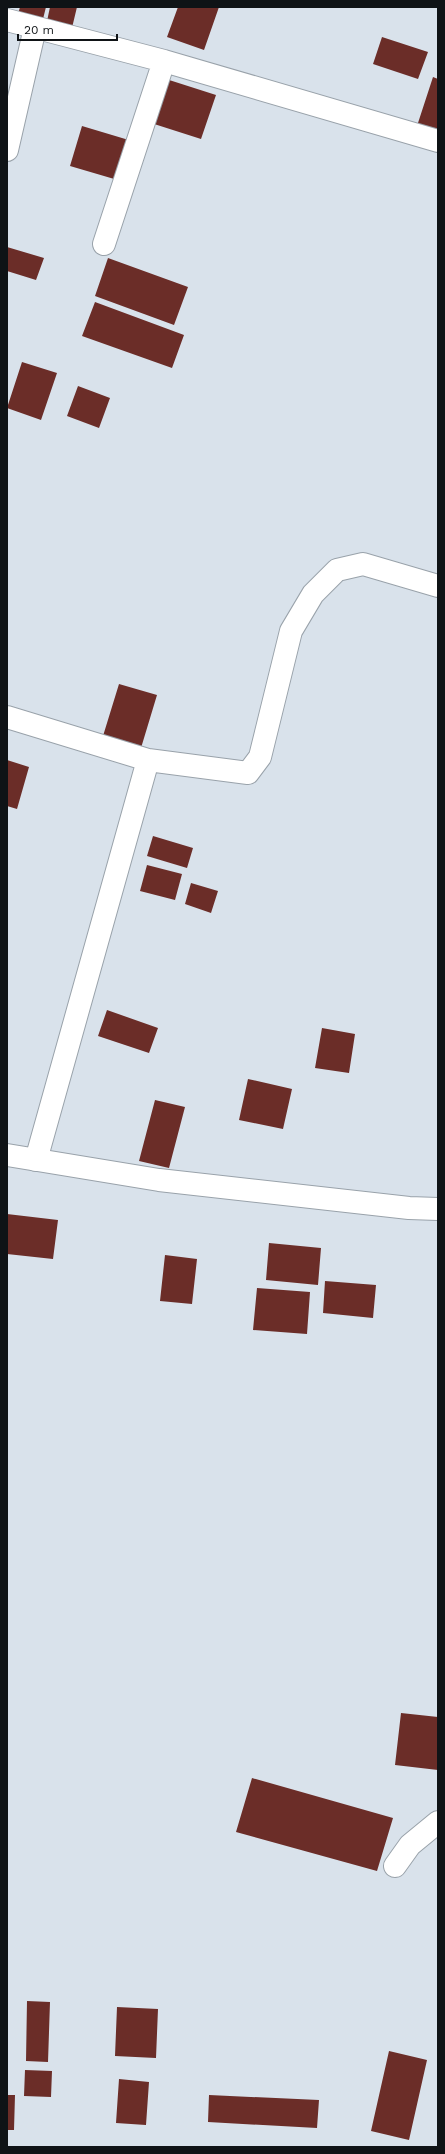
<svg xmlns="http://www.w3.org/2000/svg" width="445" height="2154" viewBox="0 0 445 2154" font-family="'Work Sans',sans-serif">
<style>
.building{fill:#6b2d28}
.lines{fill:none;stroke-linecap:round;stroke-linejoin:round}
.street-casing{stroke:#99a2aa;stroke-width:24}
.secondary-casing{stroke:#99a2aa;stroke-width:24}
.street{stroke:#fff;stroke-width:22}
.secondary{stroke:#fff;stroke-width:22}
</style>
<rect width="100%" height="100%" fill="#d9e2eb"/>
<path class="building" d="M20,7H46L41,27L16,21Z
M50,7H77L71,32L46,26Z
M178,7H219L204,50L167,37Z
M382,37L428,52L418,79L373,64Z
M433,77L438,79V132L417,126Z
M166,79L216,95L201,139L151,123Z
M82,126L132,141L121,181L70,166Z
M7,247L44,258L36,280L7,271Z
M108,258L188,287L174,325L95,296Z
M95,302L184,335L172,368L82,336Z
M22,362L57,373L41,420L7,408Z
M78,386L110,398L99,428L67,416Z
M119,684L157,695L141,748L103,736Z
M7,760L29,767L17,809L7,806Z
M153,836L193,848L187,868L147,856Z
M147,865L182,874L175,900L140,891Z
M191,883L218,891L211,913L185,904Z
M107,1010L158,1028L149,1053L98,1036Z
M322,1028L355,1034L349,1073L315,1068Z
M248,1079L292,1089L283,1129L239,1120Z
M155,1100L185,1107L169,1168L139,1161Z
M7,1214L58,1220L53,1259L7,1254Z
M269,1243L321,1248L318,1285L266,1280Z
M165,1255L197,1259L192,1304L160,1301Z
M325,1281L376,1285L373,1318L323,1313Z
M257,1288L310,1292L307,1334L253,1330Z
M401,1713L438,1717V1770L395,1765Z
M252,1778L393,1818L377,1871L236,1832Z
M27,2001L50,2002L48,2062L26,2061Z
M117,2007L158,2009L156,2058L115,2056Z
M389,2051L427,2060L409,2140L371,2131Z
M25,2070L52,2071L51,2097L24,2096Z
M119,2079L149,2082L146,2125L116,2123Z
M7,2095H15L14,2130H7Z
M209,2095L319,2100L317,2128L208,2122Z"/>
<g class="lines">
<defs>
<path id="street" d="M7,20L164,61L438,141
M7,150L35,28
M104,244L164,61
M7,717L148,760L36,1160
M148,760L248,773L260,757L291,631L313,594L337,570L363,564L438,586
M395,1866L410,1845L438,1822"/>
<path id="secondary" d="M7,1155L159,1180L409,1208L438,1209"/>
</defs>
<use href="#street" class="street-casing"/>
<use href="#secondary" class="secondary-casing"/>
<use href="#street" class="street"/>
<use href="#secondary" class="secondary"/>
</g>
<rect width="445" height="2154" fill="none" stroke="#0f1316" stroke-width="16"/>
<path d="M18 34v6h99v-6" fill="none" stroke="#0f1316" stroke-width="2"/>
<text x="24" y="34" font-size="12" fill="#0f1316" stroke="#ffffff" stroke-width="3" paint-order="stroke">20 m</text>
</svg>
